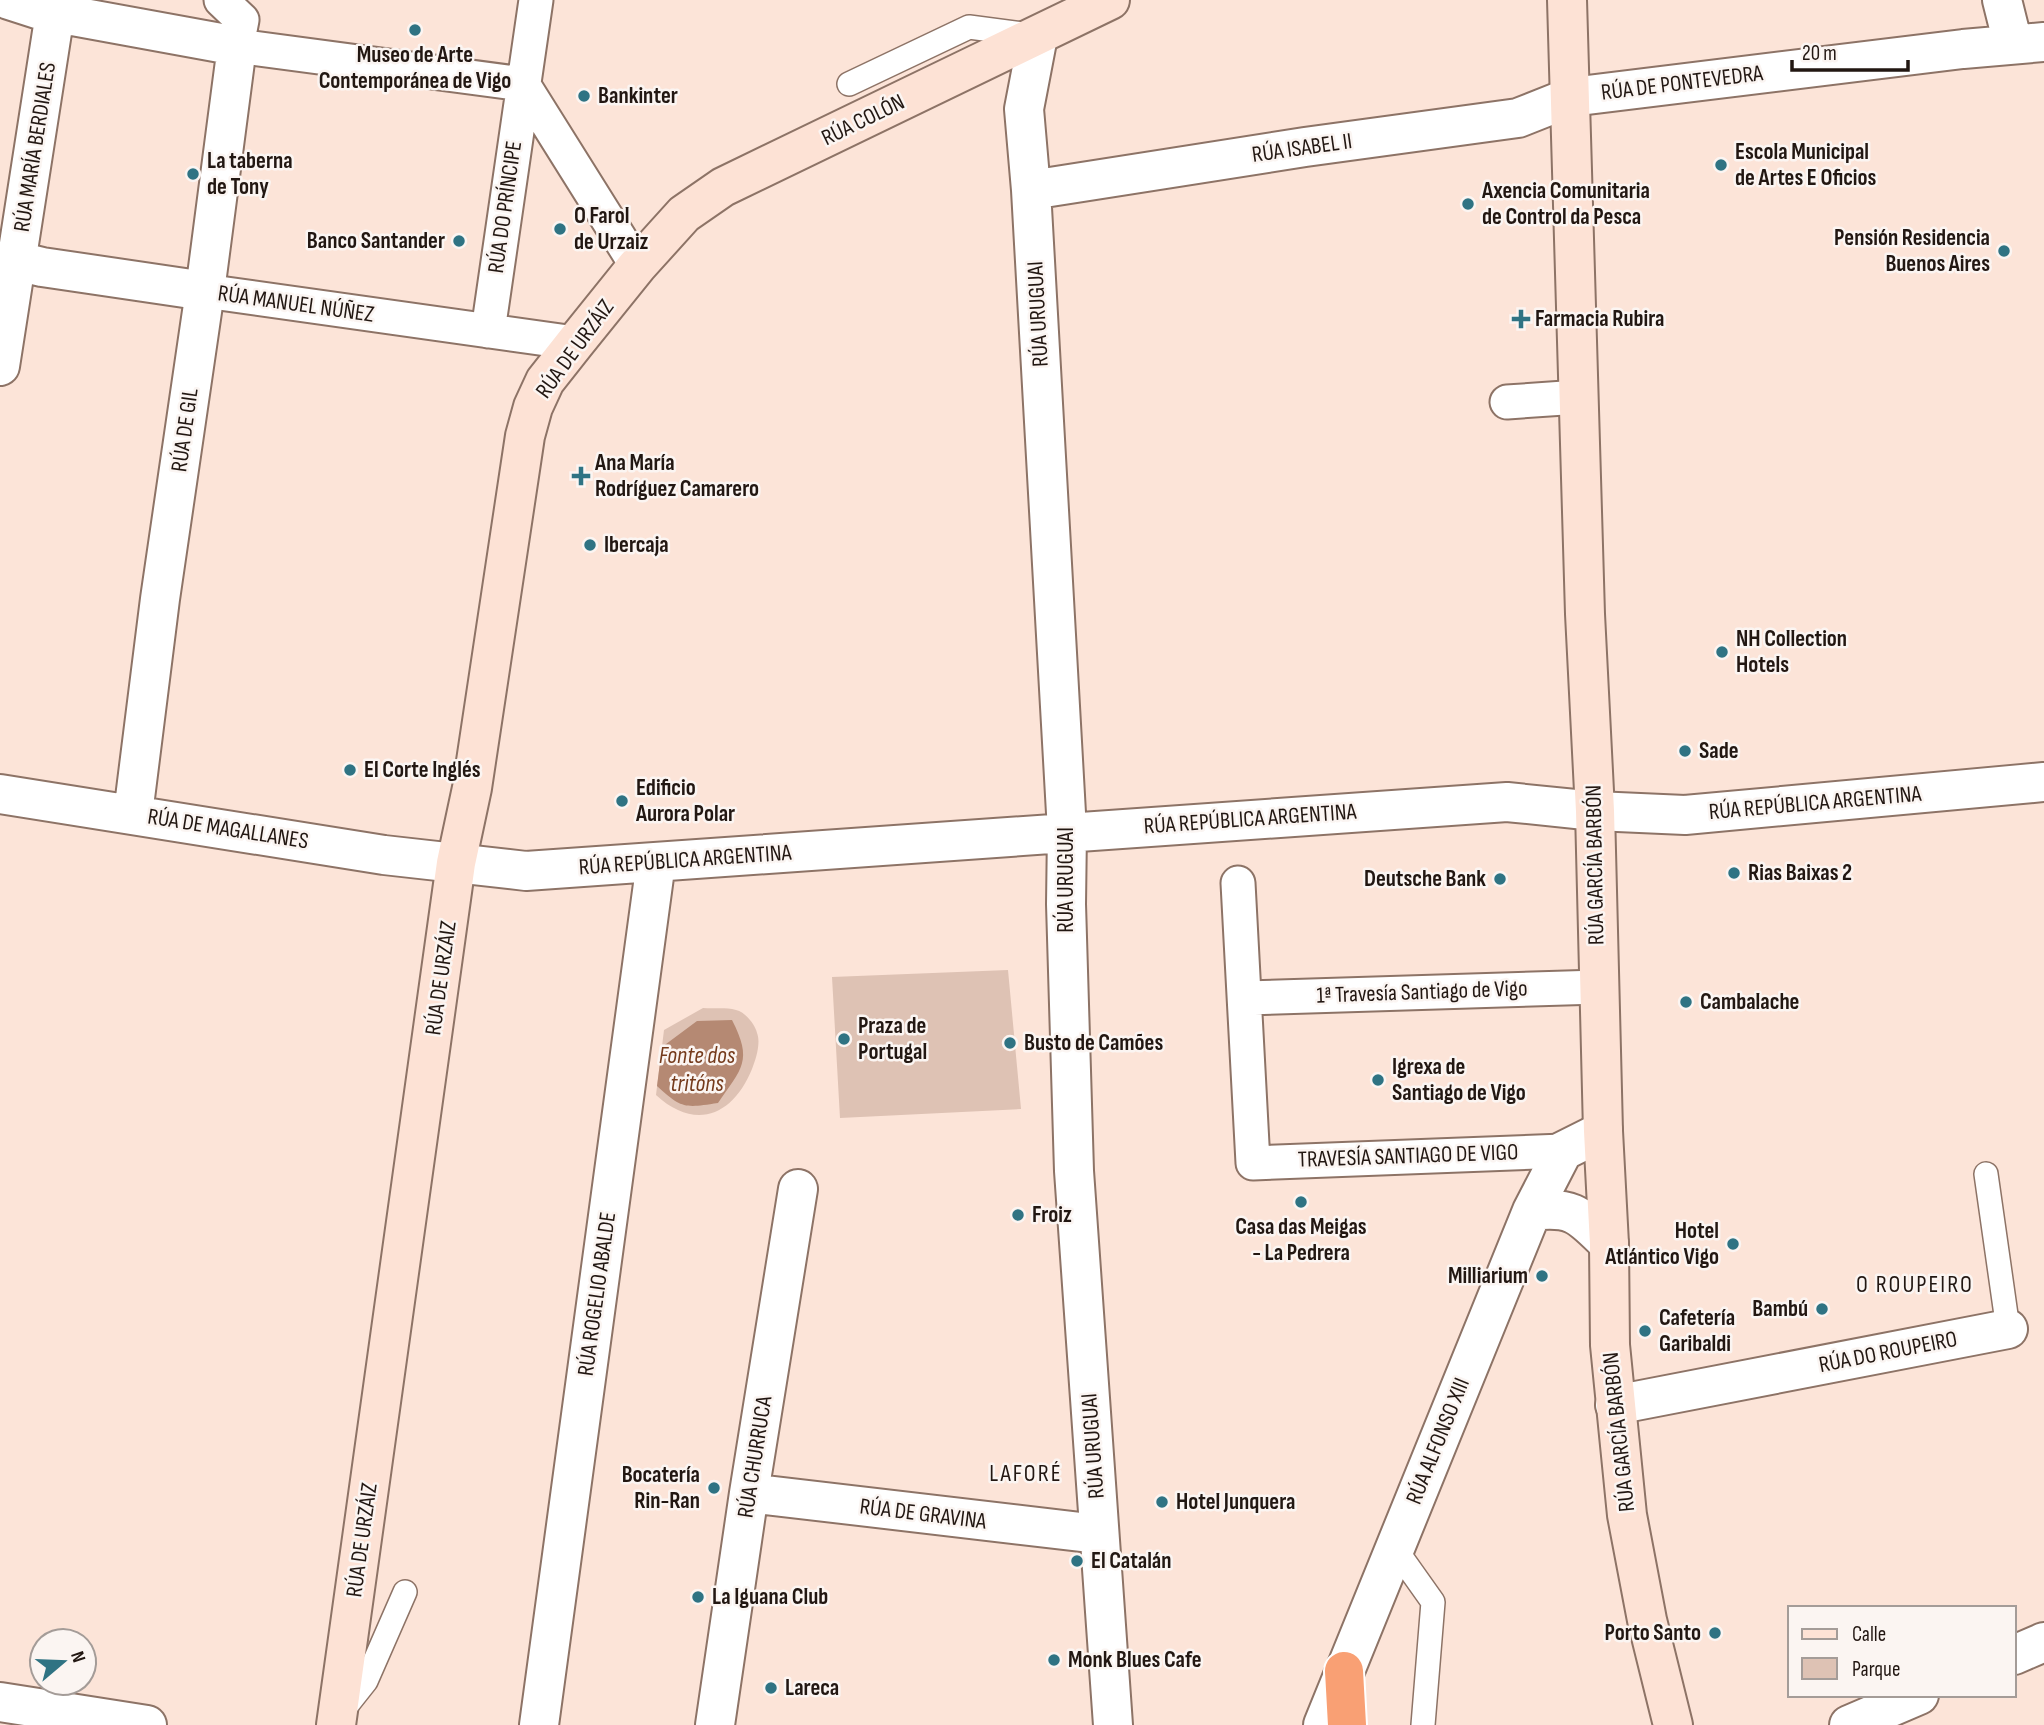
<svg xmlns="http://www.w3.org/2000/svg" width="2044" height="1725" viewBox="0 0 2044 1725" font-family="'Sofia Sans Condensed',sans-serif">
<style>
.green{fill:#dec2b4}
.water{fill:#b58973}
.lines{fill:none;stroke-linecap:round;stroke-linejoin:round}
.service-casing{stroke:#8d7366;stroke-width:26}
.pedestrian-casing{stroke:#8d7366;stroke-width:37}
.minor-casing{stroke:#8d7366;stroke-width:42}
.secondary-casing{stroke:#8d7366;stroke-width:42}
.motorway-casing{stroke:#fff;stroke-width:42}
.service{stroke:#fff;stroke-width:23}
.pedestrian{stroke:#fff;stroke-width:33}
.minor{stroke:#fff;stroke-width:38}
.secondary{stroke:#fde2d5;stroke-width:38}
.motorway{stroke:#f9a074;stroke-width:38}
.poi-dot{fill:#2f7383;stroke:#fbf5f2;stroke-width:2.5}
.labels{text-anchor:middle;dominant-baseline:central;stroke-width:5;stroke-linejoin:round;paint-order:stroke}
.poi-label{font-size:23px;font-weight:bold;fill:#221712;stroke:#fbf5f2;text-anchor:start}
.street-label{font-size:23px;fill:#221712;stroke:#fbf5f2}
.water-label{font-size:24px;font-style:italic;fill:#753b1c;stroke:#fbf5f2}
.neighbourhood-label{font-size:24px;letter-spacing:2px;fill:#221712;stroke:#fbf5f2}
</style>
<rect width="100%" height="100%" fill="#fce4d8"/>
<path class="green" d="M1008,970L1021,1109L840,1118L832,977Z
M703,1008C713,1009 726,1007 736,1010C745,1012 755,1024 757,1033C761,1043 756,1059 752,1069C733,1116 695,1131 656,1095L664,1030Z"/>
<path class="water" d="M732,1020C753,1061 742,1068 718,1103C685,1108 682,1109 657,1086L662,1047L697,1021Z"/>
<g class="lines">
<defs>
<path id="service" d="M849,84L969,27L1031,35
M1986,1174L2008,1329
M1394,1547L1433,1602L1423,1725
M343,1710L366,1681L405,1592"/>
<path id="pedestrian" d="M221,0L242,20L237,46L523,84L637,266
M205,291L575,343
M488,331L536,0
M1507,402L1579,397
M1238,883L1253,1163L1563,1151
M1246,998L1599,987"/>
<path id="minor" d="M9,0L40,10L237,46L205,291L160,599L133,814
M2002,0L2013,44
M1038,36L1024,109L1031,190L1067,831L1066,904L1074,1171L1113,1725
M1031,190L1305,147L1518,118L1571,97L1963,49L2044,42
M17,261L42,267L205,291
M0,366L57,0
M0,794L384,855L526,871L1507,802L1595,811L1685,815L2044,782
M1532,1211C1575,1206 1580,1216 1609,1244
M1615,1405L2008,1329
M749,1493L1098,1534
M2014,1655L2044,1642
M0,1702L147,1725
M539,1725L656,862
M715,1725L749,1493L798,1189
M1323,1725L1532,1211L1563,1151L1603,1131
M1849,1725L1919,1695"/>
<path id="secondary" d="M1567,0L1585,614L1595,811L1603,1131L1609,1244L1610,1345L1627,1515L1647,1620L1673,1725
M336,1725L456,863L472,788L525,436L533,407L545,381L575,343L637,266L684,214L723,187L1110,0"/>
<path id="motorway" d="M1344,1671L1347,1725"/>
</defs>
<use href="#service" class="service-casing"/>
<use href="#pedestrian" class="pedestrian-casing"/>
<use href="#minor" class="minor-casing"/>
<use href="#secondary" class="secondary-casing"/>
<use href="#motorway" class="motorway-casing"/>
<use href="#service" class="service"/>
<use href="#pedestrian" class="pedestrian"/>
<use href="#minor" class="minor"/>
<use href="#secondary" class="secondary"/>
<use href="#motorway" class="motorway"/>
</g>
<g class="poi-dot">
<circle cx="415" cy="30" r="7"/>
<circle cx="584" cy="96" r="7"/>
<circle cx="1721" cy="165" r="7"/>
<circle cx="193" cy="174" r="7"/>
<circle cx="1468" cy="204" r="7"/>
<circle cx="560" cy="229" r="7"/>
<circle cx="459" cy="241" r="7"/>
<circle cx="2004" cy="251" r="7"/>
<path d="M1517.5 308.5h7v7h7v7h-7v7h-7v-7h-7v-7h7z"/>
<path d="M577.5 465.5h7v7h7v7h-7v7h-7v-7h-7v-7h7z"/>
<circle cx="590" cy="545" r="7"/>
<circle cx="1722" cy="652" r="7"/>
<circle cx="1685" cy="751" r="7"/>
<circle cx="350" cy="770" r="7"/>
<circle cx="622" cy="801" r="7"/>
<circle cx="1734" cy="873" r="7"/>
<circle cx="1500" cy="879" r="7"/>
<circle cx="1686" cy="1002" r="7"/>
<circle cx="844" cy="1039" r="7"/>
<circle cx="1010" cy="1043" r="7"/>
<circle cx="1378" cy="1080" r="7"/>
<circle cx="1301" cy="1202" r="7"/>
<circle cx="1018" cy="1215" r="7"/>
<circle cx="1733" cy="1244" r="7"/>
<circle cx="1542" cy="1276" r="7"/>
<circle cx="1822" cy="1309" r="7"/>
<circle cx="1645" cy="1331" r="7"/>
<circle cx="714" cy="1488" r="7"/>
<circle cx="1162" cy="1502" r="7"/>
<circle cx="1077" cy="1561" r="7"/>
<circle cx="698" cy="1597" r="7"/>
<circle cx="1715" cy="1633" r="7"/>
<circle cx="1054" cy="1660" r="7"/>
<circle cx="771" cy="1688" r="7"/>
</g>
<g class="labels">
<g class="poi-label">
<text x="415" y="55" text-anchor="middle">Museo de Arte<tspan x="415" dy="26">Contemporánea de Vigo</tspan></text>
<text x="598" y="96">Bankinter</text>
<text x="1735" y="152">Escola Municipal<tspan x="1735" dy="26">de Artes E Oficios</tspan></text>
<text x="207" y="161">La taberna<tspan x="207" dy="26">de Tony</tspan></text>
<text x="1482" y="191">Axencia Comunitaria<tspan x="1482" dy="26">de Control da Pesca</tspan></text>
<text x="574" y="216">O Farol<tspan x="574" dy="26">de Urzaiz</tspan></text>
<text x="1990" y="238" text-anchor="end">Pensión Residencia<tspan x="1990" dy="26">Buenos Aires</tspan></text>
<text x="445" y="241" text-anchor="end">Banco Santander</text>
<text x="1535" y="319">Farmacia Rubira</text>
<text x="595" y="463">Ana María<tspan x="595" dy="26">Rodríguez Camarero</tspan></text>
<text x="604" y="545">Ibercaja</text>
<text x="1736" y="639">NH Collection<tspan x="1736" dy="26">Hotels</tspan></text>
<text x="1699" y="751">Sade</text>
<text x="364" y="770">El Corte Inglés</text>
<text x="636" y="788">Edificio<tspan x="636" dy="26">Aurora Polar</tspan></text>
<text x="1748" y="873">Rias Baixas 2</text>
<text x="1486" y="879" text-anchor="end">Deutsche Bank</text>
<text x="1700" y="1002">Cambalache</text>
<text x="858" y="1026">Praza de<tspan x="858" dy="26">Portugal</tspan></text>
<text x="1024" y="1043">Busto de Camões</text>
<text x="1392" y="1067">Igrexa de<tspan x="1392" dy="26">Santiago de Vigo</tspan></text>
<text x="1032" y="1215">Froiz</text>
<text x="1301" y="1227" text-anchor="middle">Casa das Meigas<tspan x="1301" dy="26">- La Pedrera</tspan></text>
<text x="1719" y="1231" text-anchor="end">Hotel<tspan x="1719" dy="26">Atlántico Vigo</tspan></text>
<text x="1528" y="1276" text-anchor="end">Milliarium</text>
<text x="1808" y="1309" text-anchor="end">Bambú</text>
<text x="1659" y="1318">Cafetería<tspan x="1659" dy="26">Garibaldi</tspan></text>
<text x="700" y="1475" text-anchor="end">Bocatería<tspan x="700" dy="26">Rin-Ran</tspan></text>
<text x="1176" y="1502">Hotel Junquera</text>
<text x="1091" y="1561">El Catalán</text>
<text x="712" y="1597">La Iguana Club</text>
<text x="1701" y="1633" text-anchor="end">Porto Santo</text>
<text x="1068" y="1660">Monk Blues Cafe</text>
<text x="785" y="1688">Lareca</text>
</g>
<g class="street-label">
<text transform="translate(1682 83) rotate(-7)">RÚA DE PONTEVEDRA</text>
<text transform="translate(863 120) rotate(-26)">RÚA COLÓN</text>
<text transform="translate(35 147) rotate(-81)">RÚA MARÍA BERDIALES</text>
<text transform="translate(1302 148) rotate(-8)">RÚA ISABEL II</text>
<text transform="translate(505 207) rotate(-82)">RÚA DO PRÍNCIPE</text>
<text transform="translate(296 304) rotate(8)">RÚA MANUEL NÚÑEZ</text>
<text transform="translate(1038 314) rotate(-93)">RÚA URUGUAI</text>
<text transform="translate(575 349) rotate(-54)">RÚA DE URZÁIZ</text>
<text transform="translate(185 430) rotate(-82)">RÚA DE GIL</text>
<text transform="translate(1815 803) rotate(-5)">RÚA REPÚBLICA ARGENTINA</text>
<text transform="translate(1250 819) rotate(-4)">RÚA REPÚBLICA ARGENTINA</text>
<text transform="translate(228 829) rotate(9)">RÚA DE MAGALLANES</text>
<text transform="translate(685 860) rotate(-4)">RÚA REPÚBLICA ARGENTINA</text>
<text transform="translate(1595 865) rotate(-91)">RÚA GARCÍA BARBÓN</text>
<text transform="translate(1066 880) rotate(-90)">RÚA URUGUAI</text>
<text transform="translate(441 978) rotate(-82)">RÚA DE URZÁIZ</text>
<text transform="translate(1422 992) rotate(-2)">1ª Travesía Santiago de Vigo</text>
<text transform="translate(1408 1156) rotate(-2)">TRAVESÍA SANTIAGO DE VIGO</text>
<text transform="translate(597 1294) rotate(-82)">RÚA ROGELIO ABALDE</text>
<text transform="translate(1888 1352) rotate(-11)">RÚA DO ROUPEIRO</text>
<text transform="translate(1619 1432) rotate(-96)">RÚA GARCÍA BARBÓN</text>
<text transform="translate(1438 1441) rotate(-68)">RÚA ALFONSO XIII</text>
<text transform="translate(1093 1446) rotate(-94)">RÚA URUGUAI</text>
<text transform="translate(755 1457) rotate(-81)">RÚA CHURRUCA</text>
<text transform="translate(923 1514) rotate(7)">RÚA DE GRAVINA</text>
<text transform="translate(362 1540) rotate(-82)">RÚA DE URZÁIZ</text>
</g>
<g class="water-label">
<text x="697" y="1055">Fonte dos<tspan x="697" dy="28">tritóns</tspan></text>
</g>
<g class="neighbourhood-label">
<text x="1915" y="1284">O ROUPEIRO</text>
<text x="1026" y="1473">LAFORÉ</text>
</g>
</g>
<rect x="1788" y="1606" width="228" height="91" fill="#fbf5f2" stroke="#a49c98" stroke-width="2"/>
<rect x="1802" y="1629" width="35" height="10" fill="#fde2d5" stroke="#a49c98" stroke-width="2"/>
<text x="1852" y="1641" font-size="21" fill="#221712">Calle</text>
<rect x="1802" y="1658" width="35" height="21" fill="#dec2b4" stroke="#a49c98" stroke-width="2"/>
<text x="1852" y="1676" font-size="21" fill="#221712">Parque</text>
<g transform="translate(63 1662) rotate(71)"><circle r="33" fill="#fbf5f2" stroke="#a49c98" stroke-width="2"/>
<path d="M0-5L12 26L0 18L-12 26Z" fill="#2f7383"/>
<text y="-10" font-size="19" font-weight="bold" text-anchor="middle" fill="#221712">N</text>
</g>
<path d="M1792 60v10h116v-10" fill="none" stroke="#221712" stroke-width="3.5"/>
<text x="1802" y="60" font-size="21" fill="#221712" stroke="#fbf5f2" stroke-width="5" paint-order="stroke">20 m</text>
</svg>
